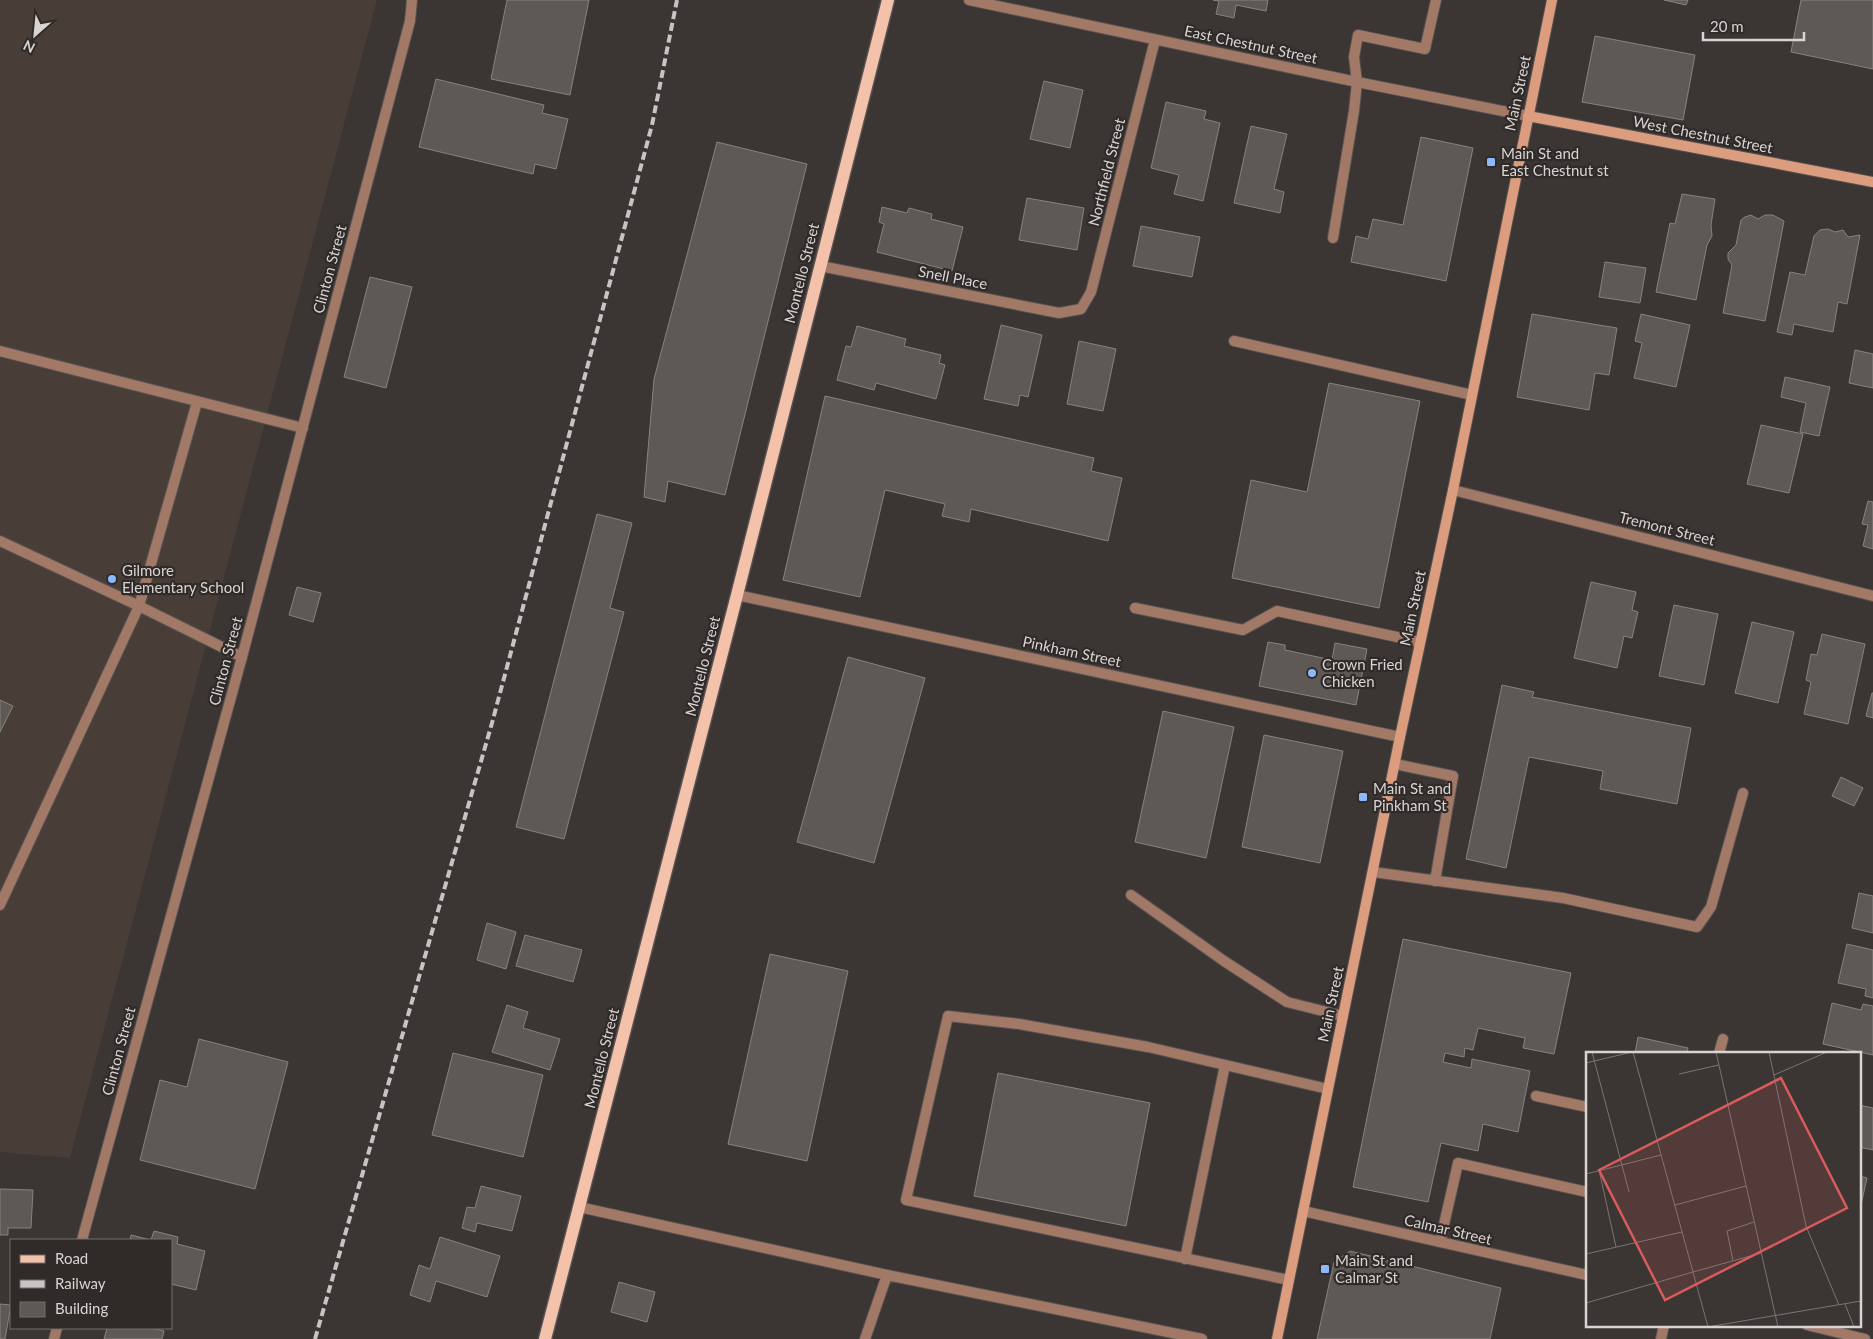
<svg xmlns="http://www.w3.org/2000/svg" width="1873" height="1339" viewBox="0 0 1873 1339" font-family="Lato,sans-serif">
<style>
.built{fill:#493d38}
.building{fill:#5f5956;stroke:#88827f}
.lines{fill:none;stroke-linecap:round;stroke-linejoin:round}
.service-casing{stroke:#575250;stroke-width:12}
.minor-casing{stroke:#575250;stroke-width:12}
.secondary-casing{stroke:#575250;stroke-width:12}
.primary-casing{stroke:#575250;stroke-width:15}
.service{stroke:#a17966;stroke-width:10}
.minor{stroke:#a17966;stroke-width:10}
.secondary{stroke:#dc9d7f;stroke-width:10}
.primary{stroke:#f4c2ab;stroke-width:12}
.rail{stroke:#c8c4c3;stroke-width:4;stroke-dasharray:8 4;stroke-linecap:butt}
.poi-dot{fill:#8abafc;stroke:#302b29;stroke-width:2}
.labels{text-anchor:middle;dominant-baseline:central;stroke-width:4.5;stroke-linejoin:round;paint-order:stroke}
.street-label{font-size:15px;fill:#d8d4d3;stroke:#302b29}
.poi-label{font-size:15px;fill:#d8d4d3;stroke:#302b29;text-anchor:start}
.inset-road{fill:none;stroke:#7a7573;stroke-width:1}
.view{fill:#d75c5b;fill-opacity:0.15;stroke:#d75c5b;stroke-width:2.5}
.inset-edge{fill:none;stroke:#d8d4d3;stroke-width:2.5}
</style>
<rect width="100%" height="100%" fill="#3b3533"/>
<path class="built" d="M0,0H377L70,1158L0,1152Z"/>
<path class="building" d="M507,0H589L570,95L491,79Z
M1213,0H1268L1266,11L1236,5L1234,18L1216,14L1219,1Z
M1664,0H1688L1686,5Z
M1801,0H1873V69L1791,52Z
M1595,36L1695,55L1683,120L1582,102Z
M436,79L544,105L542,113L568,119L556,169L535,164L533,174L419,147Z
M1044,81L1083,90L1070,148L1030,139Z
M1166,102L1206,111L1204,119L1220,123L1203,201L1174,194L1179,175L1151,168Z
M1251,126L1287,134L1274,189L1284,192L1280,213L1234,203Z
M1421,137L1473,148L1446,281L1351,262L1356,236L1368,239L1373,219L1403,225Z
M717,142L807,164L725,495L668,481L665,502L644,497L654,379Z
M1682,194L1715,199L1711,225L1712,236L1707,245L1696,300L1656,292L1670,223L1675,224Z
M1027,198L1084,208L1077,250L1019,240Z
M882,207L907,213L909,208L932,214L931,219L963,227L952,271L877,252L884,224L879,222Z
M1751,215L1758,219L1765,215H1773L1784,221L1765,321L1723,313L1732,265L1728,259V253L1736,245L1741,220L1745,217Z
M1141,226L1200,237L1192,277L1133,266Z
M1828,229L1835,232L1843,230L1848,237L1860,235L1847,304L1838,302L1833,332L1794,324L1792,335L1777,332L1790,272L1805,275L1814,236L1820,230Z
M1605,262L1646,268L1640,303L1599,297Z
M370,277L412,287L386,388L344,377Z
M1532,314L1617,328L1609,375L1595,373L1589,410L1517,397Z
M1641,314L1690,325L1676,387L1634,378L1642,343L1635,341Z
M1001,325L1042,335L1028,397L1020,395L1018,406L984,399Z
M857,326L906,339L904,346L941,355L939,363L945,365L936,399L876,383L874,390L837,380L846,346L851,347Z
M1079,341L1116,349L1103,411L1067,404Z
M1855,350L1873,354V388L1849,383Z
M1785,377L1830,387L1819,436L1800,432L1806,403L1781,397Z
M1329,383L1420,401L1379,608L1232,578L1251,480L1307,492Z
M825,396L1094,458L1091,471L1122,478L1108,541L971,509L969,522L942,516L945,504L885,490L860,597L783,580Z
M1761,425L1803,434L1789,493L1747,484Z
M1868,501L1873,502V549L1863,546L1868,525L1862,524Z
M597,514L632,523L610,608L624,612L564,839L516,827Z
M1591,582L1636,592L1632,610L1638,612L1632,638L1624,636L1617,668L1574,658Z
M297,587L321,593L313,622L289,615Z
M1674,605L1718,614L1704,685L1659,676Z
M1752,622L1794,632L1778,703L1735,693Z
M1822,634L1865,644L1848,724L1804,714L1811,682L1806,680L1811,654L1817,655Z
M1268,642L1285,645V650L1332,660L1335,643L1367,649L1356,705L1259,686Z
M848,657L925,678L874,863L797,842Z
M1502,685L1534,692L1532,697L1691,728L1677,804L1600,789L1603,771L1529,757L1506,868L1466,859Z
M1872,693H1873V718L1866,716Z
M0,700L13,706L0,732Z
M1163,711L1234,727L1206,858L1135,842Z
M1264,735L1343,751L1320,863L1242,847Z
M1841,777L1863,788L1854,806L1832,796Z
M1859,893L1873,896V933L1852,928Z
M487,923L516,932L506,969L477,960Z
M525,935L582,950L573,982L516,966Z
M1403,939L1571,973L1554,1054L1523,1048L1525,1038L1478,1028L1473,1050L1465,1048L1464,1057L1445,1053L1443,1062L1471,1068L1472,1059L1530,1071L1518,1132L1483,1124L1478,1151L1441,1143L1428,1202L1353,1187Z
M1847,944L1873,950V998L1865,996L1866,989L1838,983Z
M770,954L848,971L807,1161L728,1144Z
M1832,1003L1861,1010L1863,1004L1873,1006V1055L1823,1044Z
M507,1005L528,1012L523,1028L560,1039L550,1070L492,1052Z
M1638,1037L1688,1048L1687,1053H1635Z
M199,1039L288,1062L255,1189L140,1160L160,1080L187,1087Z
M453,1053L543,1075L523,1157L432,1135Z
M998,1073L1150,1103L1126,1226L974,1196Z
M1859,1105L1873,1108V1150L1859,1147Z
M1859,1176L1867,1178L1859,1214Z
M481,1186L521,1196L512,1231L477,1223L475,1232L462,1228L467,1207L475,1208Z
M0,1189L33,1190L31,1228H8V1235H0Z
M154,1231L178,1237L177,1244L205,1251L196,1290L171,1284V1240H130L131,1235L151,1240Z
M440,1237L500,1256L487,1297L436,1281L430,1302L410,1295L419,1265L430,1269Z
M1350,1251L1501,1288L1490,1339H1317L1334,1262Z
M619,1282L655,1292L647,1322L611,1312Z
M0,1304L11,1305L5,1339H0Z
M107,1328H153L164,1331L162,1339H104Z"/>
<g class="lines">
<defs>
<path id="service" d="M1333,238L1354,111L1357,82L1354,57L1358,35L1425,49L1436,0
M1234,341L1472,395
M0,351L303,428
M0,541L139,606L242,657
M1135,608L1243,630L1277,611L1420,642
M1395,764L1453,776L1435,881
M1373,872L1563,898L1697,927L1711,907L1743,793
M1131,895L1224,961L1287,1002L1343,1016
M0,905L139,606L197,402
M1536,1096L1587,1107
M579,1207L887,1275
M1440,1242L1458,1163L1587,1192
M1185,1259L1225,1065
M1289,1280L906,1200L948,1016L1019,1024L1148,1047L1328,1089
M865,1339L887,1275L1202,1339"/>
<path id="minor" d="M969,0L1357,82L1528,116
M820,266L1059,313L1081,309L1091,292L1155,40
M1453,490L1873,596
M737,595L1400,737
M1719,1053L1723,1039
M1303,1211L1587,1275
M82,1240L242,657L410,21L412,0
M1807,1325L1865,1339
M54,1339L57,1328
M1661,1339L1664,1325"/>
<path id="secondary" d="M1528,116L1873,182
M1277,1339L1400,737L1453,490L1552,0"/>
<path id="primary" d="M545,1339L737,595L888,0"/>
</defs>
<use href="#service" class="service-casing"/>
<use href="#minor" class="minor-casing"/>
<use href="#secondary" class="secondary-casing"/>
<use href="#primary" class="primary-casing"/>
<use href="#service" class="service"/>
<use href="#minor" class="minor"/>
<use href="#secondary" class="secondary"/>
<use href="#primary" class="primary"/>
<path class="rail" d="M315,1339L492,723L652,125L677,0"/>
</g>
<g class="poi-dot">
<rect x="1486" y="157" width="10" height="10" rx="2.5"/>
<circle cx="112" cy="579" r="5"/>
<circle cx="1312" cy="673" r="5"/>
<rect x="1358" y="792" width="10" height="10" rx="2.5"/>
<rect x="1320" y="1264" width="10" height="10" rx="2.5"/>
</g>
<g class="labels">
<g class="street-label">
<text transform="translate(1251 44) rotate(12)">East Chestnut Street</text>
<text transform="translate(1517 93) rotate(-78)">Main Street</text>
<text transform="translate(1703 134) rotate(11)">West Chestnut Street</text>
<text transform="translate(1106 172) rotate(-76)">Northfield Street</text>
<text transform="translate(329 269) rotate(-75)">Clinton Street</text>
<text transform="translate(801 273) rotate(-76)">Montello Street</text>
<text transform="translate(953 277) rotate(11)">Snell Place</text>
<text transform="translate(1667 528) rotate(14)">Tremont Street</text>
<text transform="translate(1412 608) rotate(-78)">Main Street</text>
<text transform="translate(1072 651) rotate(12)">Pinkham Street</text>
<text transform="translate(225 661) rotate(-75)">Clinton Street</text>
<text transform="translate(702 666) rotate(-76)">Montello Street</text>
<text transform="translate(1330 1004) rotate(-78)">Main Street</text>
<text transform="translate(118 1051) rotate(-75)">Clinton Street</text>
<text transform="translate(601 1058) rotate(-76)">Montello Street</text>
<text transform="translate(1448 1229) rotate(13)">Calmar Street</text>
</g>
<g class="poi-label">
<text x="1501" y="153">Main St and<tspan x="1501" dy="17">East Chestnut st</tspan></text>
<text x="122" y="570">Gilmore<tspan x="122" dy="17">Elementary School</tspan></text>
<text x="1322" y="664">Crown Fried<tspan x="1322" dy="17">Chicken</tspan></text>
<text x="1373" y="788">Main St and<tspan x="1373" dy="17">Pinkham St</tspan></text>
<text x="1335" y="1260">Main St and<tspan x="1335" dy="17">Calmar St</tspan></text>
</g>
</g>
<g transform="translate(1586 1052)">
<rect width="275" height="275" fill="#3b3533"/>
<path class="inset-road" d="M6,0L43,140M47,0L122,275M130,0L192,275M183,0L220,174L253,253M0,11L46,0M93,22L133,13M188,23L241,0M13,118L30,195M0,122L75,103M89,153L160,134M0,202L96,180M147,209L141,179L168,170M107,220L175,201M0,251L107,220M259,252L268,275M121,275L275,249"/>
<path class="view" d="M195,26L261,156L79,248L13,118Z"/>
<rect width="275" height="275" class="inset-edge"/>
</g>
<rect x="10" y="1239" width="162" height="90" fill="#302b29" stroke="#736f6d"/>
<rect x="20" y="1255" width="25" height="8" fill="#f4c2ab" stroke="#736f6d"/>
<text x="55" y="1264" font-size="15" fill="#d8d4d3">Road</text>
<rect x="20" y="1280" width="25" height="8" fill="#c8c4c3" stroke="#736f6d"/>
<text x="55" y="1289" font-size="15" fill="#d8d4d3">Railway</text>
<rect x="20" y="1302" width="25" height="15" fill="#5f5956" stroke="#736f6d"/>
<text x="55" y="1314" font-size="15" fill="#d8d4d3">Building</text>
<g transform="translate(35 35) rotate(207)" stroke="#302b29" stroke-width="4" paint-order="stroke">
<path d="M0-4L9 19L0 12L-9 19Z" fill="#d8d4d3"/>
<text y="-8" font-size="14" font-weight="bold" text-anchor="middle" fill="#d8d4d3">N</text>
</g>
<path d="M1703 32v8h101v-8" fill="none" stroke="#d8d4d3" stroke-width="2.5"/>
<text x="1710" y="32" font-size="15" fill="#d8d4d3" stroke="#302b29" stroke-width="4" paint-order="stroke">20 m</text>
</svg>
